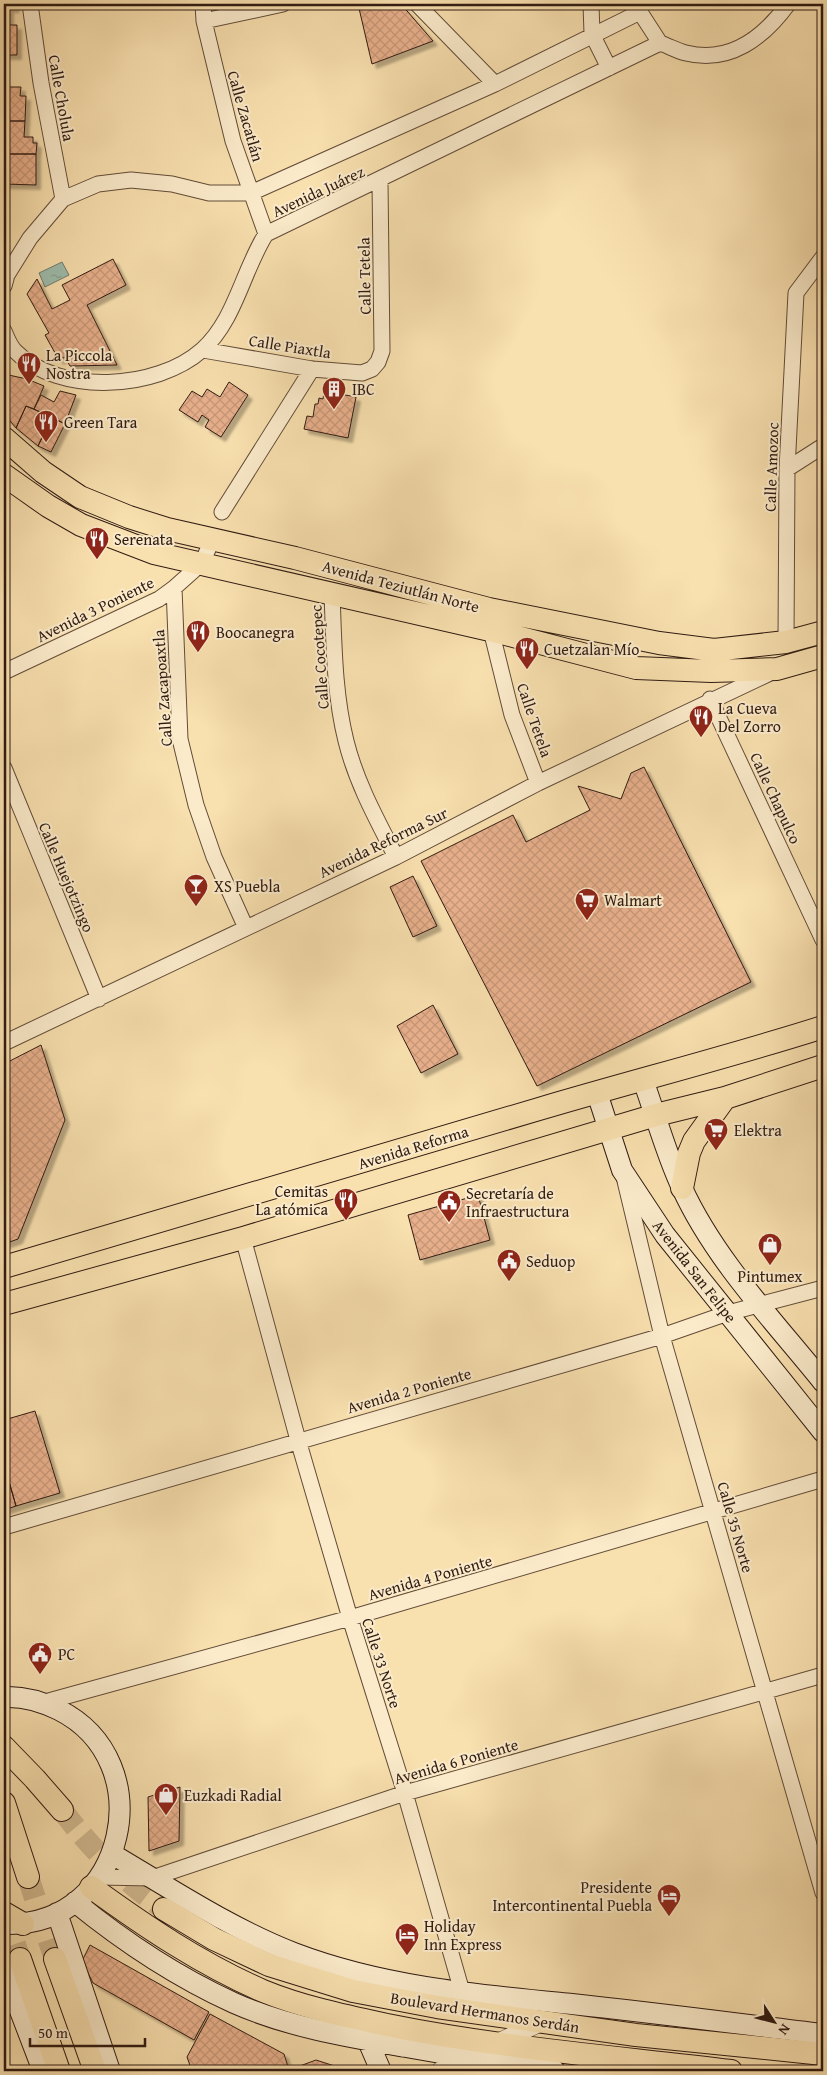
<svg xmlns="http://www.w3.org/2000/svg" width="827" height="2075" viewBox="0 0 827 2075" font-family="'Gentium Book Plus',serif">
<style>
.water{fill:url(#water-ripples);stroke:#727c6f}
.building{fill:url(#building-cross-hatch);stroke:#301b12;filter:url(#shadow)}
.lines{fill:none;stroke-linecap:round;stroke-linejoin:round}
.primary-tunnel{stroke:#d1b990;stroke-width:22;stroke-dasharray:22 11;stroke-linecap:butt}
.minor-casing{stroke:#624c39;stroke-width:17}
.tertiary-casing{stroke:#624c39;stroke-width:19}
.secondary-casing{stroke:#301b12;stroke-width:22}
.primary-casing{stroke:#301b12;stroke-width:24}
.minor{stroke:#fbebcb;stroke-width:15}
.tertiary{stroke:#fbebcb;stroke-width:18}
.secondary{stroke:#fbebcb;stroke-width:20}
.primary{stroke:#f9e0af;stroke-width:22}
.labels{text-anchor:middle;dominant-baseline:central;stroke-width:4;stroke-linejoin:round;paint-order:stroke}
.street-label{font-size:16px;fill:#301b12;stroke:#fbebcb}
.poi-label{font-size:16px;fill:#301b12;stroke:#fbebcb;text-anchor:start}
</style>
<defs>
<pattern id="water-ripples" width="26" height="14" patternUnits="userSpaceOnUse" patternTransform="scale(1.25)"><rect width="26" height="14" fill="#9ebdad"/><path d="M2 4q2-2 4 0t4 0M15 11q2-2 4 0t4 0" fill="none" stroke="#88a294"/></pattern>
<pattern id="building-cross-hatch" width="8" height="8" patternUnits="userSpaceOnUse" patternTransform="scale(1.25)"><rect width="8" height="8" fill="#e8b08c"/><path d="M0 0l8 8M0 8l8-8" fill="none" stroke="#c79778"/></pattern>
<filter id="shadow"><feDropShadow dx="4.5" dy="4.5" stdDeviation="1" flood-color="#0004"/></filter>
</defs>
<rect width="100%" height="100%" fill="#f9e0af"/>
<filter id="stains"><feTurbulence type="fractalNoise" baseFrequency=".004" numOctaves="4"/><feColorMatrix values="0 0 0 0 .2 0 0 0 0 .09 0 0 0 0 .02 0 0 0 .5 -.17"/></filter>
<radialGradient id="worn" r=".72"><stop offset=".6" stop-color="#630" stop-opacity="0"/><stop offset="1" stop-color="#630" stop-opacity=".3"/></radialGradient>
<path class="water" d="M62,262L69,275L45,287L39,273Z"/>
<path class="building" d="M4,4H14L15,8H9V25H4Z
M358,4H401L433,41L372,64Z
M4,25H17V55H4Z
M4,87H21L20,96H26L25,121H4Z
M4,121H25L24,137H33V143H37L36,154H4Z
M4,154H36V185L4,184Z
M113,259L126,285L87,305L117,365L70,366L65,357L59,360L45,335L49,333L27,294L37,279L52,309L70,300L62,285Z
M4,374L27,379L44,386L34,409L26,406L16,428L4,414Z
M229,382L248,395L221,437L205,427L209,420L202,415L198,422L179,410L192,391L202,397L207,389L220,397Z
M60,391L76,395L65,424L34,409L41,395L54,402Z
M324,391L356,397L348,438L304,429L307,416L313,417L315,404H318L319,398L323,399Z
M26,406L52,417L38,446L16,428Z
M52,417L65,424L51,452L38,446Z
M644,767L751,982L537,1086L421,861L513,815L526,842L590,810L578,786L621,799L631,773Z
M413,876L437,926L413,937L390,887Z
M433,1005L458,1054L421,1073L397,1026Z
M41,1045L65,1120L18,1239L4,1244V1064Z
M478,1195L490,1240L420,1260L408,1215Z
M35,1411L60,1493L16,1506L4,1464V1420Z
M4,1464L16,1506L4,1510Z
M180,1787L179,1841L149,1851L148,1797Z
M90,1945L209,2012L194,2040L93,1983L82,1961Z
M210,2014L284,2054L289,2070L316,2060L350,2071H192L187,2057Z"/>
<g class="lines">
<path class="primary-tunnel" d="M62,1810C91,1849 124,1881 164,1909
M28,1877L55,1959
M4,1913L20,1959"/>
<defs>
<path id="minor" d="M30,4L41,83L63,199
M203,4L204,21L233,141L266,234
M417,4L495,84
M591,4L592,34L609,68
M641,4L640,12L660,43
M204,21L283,4
M660,43C669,46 677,51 686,53C730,64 764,37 788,4
M4,286L7,275L30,238L63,199L98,184L131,180L172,184L209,193H251L495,84L640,12
M4,331C7,338 10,346 15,351C59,396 157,390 202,350C235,321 243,270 266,234L660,43
M203,350L312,369L362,373L372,369L378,362L382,351L380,181
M787,469L823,446
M222,512L312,369
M212,540L202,563L174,588L180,739L196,805L214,857L246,928
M332,594C334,643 334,693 346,741C356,782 377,820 396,857
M489,622L512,715L538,783
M786,642L787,469L796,293L823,257
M4,672L159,599L174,588
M710,699L823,940
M4,768L99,999
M4,1043L396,857L538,783L768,674
M625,1181L662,1336L823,1893
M243,1238L298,1440L350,1618L405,1793L465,2002
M4,1527L662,1336L728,1313L823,1288
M45,1702L350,1618L823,1479
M99,1877L152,1878L405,1793L823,1675"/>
<path id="tertiary" d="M440,2071L543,2021"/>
<path id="secondary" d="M643,1080C656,1116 666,1154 682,1188C715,1260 774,1321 823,1382
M597,1093L622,1170L665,1235L823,1432
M4,1697C23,1696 41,1701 59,1710C162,1762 126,1925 8,1924
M112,1854C171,1889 230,1928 294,1953C383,1987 479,1995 572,2004C656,2013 740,2024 823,2034
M75,1902C124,1942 177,1977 234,2003C288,2027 348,2037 406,2047C455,2056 505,2064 555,2071
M57,1913L110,2071
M4,1969L43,2071
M368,2041L381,2071"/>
<path id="primary" d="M4,438L43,472L80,497L129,517L167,529L295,558L489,609L659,643L714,650L786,642L823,632
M4,475L48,506L81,525L154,553L490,630L636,668L711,671L777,669L823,656
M682,1188L689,1153L694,1141L725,1098
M4,1267C182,1215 360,1161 539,1109C633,1081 729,1057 823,1027
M4,1304L243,1238L656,1115L725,1098L823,1066
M4,1747L35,1779L62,1810
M4,1803L28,1877
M91,1887C146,1927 201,1964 263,1991C302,2007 345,2016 387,2025C500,2048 617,2057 731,2071
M164,1909L214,1939L269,1965L353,1991L437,2007L636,2035L823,2054
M4,1913L23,1924
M20,1959L59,2071
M55,1959L95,2071"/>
</defs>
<use href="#minor" class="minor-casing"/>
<use href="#tertiary" class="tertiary-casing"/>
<use href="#secondary" class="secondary-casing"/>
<use href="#primary" class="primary-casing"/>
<use href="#minor" class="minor"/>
<use href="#tertiary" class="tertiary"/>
<use href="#secondary" class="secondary"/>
<use href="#primary" class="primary"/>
</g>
<defs>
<symbol id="restaurant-pin" viewBox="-11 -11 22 30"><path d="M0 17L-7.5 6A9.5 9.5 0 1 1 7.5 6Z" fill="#8f2418" stroke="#fbebcb"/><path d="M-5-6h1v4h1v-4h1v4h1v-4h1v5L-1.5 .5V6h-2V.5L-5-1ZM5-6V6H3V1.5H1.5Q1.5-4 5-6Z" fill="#fff"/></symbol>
<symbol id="building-pin" viewBox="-11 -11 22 30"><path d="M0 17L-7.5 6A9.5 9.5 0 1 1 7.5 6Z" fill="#8f2418" stroke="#fbebcb"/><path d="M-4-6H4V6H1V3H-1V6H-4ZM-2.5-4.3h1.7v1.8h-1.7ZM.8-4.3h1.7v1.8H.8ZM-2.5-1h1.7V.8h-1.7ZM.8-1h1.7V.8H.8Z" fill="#fff"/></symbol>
<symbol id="bar-pin" viewBox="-11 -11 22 30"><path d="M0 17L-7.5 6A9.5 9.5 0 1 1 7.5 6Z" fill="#8f2418" stroke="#fbebcb"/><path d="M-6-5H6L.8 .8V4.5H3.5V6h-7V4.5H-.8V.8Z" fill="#fff"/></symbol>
<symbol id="supermarket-pin" viewBox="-11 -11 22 30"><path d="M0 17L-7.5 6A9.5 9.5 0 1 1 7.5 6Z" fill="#8f2418" stroke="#fbebcb"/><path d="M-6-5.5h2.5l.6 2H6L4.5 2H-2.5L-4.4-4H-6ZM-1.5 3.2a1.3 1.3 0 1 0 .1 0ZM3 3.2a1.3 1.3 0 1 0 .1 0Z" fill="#fff"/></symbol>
<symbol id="civic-pin" viewBox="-11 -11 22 30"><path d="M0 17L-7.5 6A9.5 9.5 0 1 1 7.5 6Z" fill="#8f2418" stroke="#fbebcb"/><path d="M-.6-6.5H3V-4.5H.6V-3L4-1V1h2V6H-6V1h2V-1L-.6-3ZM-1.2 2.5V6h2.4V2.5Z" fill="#fff"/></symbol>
<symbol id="shop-pin" viewBox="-11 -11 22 30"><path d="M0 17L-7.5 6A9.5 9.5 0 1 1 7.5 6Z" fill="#8f2418" stroke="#fbebcb"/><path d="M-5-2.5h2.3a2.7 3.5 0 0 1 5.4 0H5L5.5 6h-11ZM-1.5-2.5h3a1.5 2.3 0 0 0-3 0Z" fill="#fff"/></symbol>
<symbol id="hotel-pin" viewBox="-11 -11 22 30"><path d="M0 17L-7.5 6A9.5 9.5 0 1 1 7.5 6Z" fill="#8f2418" stroke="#fbebcb"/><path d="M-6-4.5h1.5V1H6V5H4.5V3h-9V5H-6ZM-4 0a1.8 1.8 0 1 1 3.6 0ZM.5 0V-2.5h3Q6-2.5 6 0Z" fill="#fff"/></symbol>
</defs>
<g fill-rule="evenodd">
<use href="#restaurant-pin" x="15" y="350" width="28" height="38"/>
<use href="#building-pin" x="320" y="375" width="28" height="38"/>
<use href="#restaurant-pin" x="32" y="408" width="28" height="38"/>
<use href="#restaurant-pin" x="83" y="525" width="28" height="38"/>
<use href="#restaurant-pin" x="184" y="618" width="28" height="38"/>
<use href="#restaurant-pin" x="513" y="635" width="28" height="38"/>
<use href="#restaurant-pin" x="687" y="703" width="28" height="38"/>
<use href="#bar-pin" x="182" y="872" width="28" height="38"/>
<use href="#supermarket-pin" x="573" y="886" width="28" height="38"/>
<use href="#supermarket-pin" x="702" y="1116" width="28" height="38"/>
<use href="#restaurant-pin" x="332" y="1186" width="28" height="38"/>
<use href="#civic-pin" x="435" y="1188" width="28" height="38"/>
<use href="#shop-pin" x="756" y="1231" width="28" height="38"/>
<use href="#civic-pin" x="495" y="1247" width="28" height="38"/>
<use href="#civic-pin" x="26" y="1640" width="28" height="38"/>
<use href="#shop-pin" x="152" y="1781" width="28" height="38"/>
<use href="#hotel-pin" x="655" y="1882" width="28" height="38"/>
<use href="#hotel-pin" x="393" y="1921" width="28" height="38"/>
</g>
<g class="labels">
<g class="street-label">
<text transform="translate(62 98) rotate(80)">Calle Cholula</text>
<text transform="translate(246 116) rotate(74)">Calle Zacatlán</text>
<text transform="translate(318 191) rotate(-25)">Avenida Juárez</text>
<text transform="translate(364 276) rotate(-91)">Calle Tetela</text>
<text transform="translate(290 346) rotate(9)">Calle Piaxtla</text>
<text transform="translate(771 467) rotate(-88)">Calle Amozoc</text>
<text transform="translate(401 586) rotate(15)">Avenida Teziutlán Norte</text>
<text transform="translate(95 609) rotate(-26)">Avenida 3 Poniente</text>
<text transform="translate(319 657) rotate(-94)">Calle Cocotepec</text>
<text transform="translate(162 688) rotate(-94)">Calle Zacapoaxtla</text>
<text transform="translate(535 720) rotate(71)">Calle Tetela</text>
<text transform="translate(776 798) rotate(65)">Calle Chapulco</text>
<text transform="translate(383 842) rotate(-26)">Avenida Reforma Sur</text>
<text transform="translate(67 877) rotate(67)">Calle Huejotzingo</text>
<text transform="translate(413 1147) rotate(-17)">Avenida Reforma</text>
<text transform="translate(695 1271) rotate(52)">Avenida San Felipe</text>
<text transform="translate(409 1390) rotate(-16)">Avenida 2 Poniente</text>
<text transform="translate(736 1527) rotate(74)">Calle 35 Norte</text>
<text transform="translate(430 1577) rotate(-16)">Avenida 4 Poniente</text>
<text transform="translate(382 1663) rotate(72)">Calle 33 Norte</text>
<text transform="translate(456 1761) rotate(-16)">Avenida 6 Poniente</text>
<text transform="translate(485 2012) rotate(9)">Boulevard Hermanos Serdán</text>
</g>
<g class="poi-label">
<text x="46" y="355">La Piccola<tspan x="46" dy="18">Nostra</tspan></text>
<text x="352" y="389">IBC</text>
<text x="64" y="422">Green Tara</text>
<text x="114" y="539">Serenata</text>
<text x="216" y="632">Boocanegra</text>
<text x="544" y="649">Cuetzalan Mío</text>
<text x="718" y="708">La Cueva<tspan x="718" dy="18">Del Zorro</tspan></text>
<text x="214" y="886">XS Puebla</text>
<text x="604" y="900">Walmart</text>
<text x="734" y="1130">Elektra</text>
<text x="328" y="1191" text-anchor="end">Cemitas<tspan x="328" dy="18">La atómica</tspan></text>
<text x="466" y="1193">Secretaría de<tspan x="466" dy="18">Infraestructura</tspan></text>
<text x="526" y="1261">Seduop</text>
<text x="770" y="1276" text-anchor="middle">Pintumex</text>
<text x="58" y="1654">PC</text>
<text x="184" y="1795">Euzkadi Radial</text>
<text x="652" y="1887" text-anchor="end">Presidente<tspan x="652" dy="18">Intercontinental Puebla</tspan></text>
<text x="424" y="1926">Holiday<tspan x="424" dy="18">Inn Express</tspan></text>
</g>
</g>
<rect width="827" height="2075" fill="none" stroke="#f9e0af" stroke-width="20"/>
<rect x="5" y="5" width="817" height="2065" fill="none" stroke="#301b12" stroke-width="2.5"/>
<rect x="10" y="10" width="807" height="2055" fill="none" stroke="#301b12"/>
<g transform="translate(774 2022) rotate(126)" stroke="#fbebcb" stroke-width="4" paint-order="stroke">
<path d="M0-4L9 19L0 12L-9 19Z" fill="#301b12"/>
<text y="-8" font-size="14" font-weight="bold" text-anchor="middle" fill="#301b12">N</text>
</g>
<path d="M30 2038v8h115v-8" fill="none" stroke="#301b12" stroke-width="2.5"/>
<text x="38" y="2038" font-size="15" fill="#301b12" stroke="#fbebcb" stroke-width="4" paint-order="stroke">50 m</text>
<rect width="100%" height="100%" filter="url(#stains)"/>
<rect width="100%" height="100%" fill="url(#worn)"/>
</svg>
